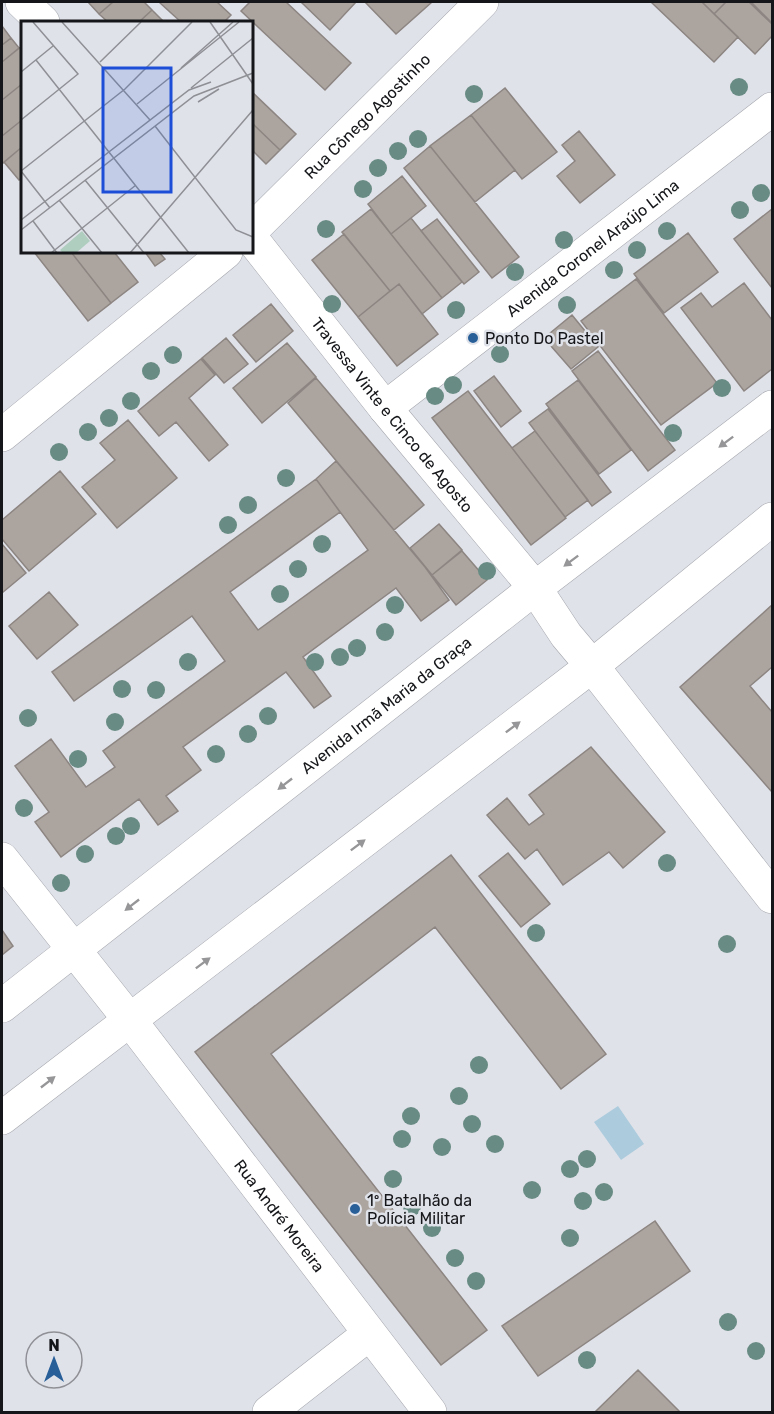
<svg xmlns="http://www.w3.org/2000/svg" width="774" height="1414" viewBox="0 0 774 1414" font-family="Rubik,sans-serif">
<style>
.water{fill:#acccdd}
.building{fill:#aba49f;stroke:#8c8581;stroke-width:1.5;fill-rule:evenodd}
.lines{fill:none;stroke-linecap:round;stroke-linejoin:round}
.street-casing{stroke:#a5a7ae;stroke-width:34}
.primary-casing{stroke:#a5a7ae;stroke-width:34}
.street{stroke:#fff;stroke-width:33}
.primary{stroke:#fff;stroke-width:33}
.tree{fill:#688c83}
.oneway{fill:#969698}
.poi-dot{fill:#285f98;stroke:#e0e2ea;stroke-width:2}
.labels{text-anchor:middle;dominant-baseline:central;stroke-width:5;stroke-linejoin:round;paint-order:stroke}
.street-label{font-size:16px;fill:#151619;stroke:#e0e2ea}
.poi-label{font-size:16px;fill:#151619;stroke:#e0e2ea;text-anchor:start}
.inset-road{fill:none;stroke:#8f9096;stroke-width:1.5}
.view{fill:#1d4ed8;fill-opacity:0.15;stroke:#1d4ed8;stroke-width:3}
.inset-edge{fill:none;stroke:#151619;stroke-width:3}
</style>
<rect width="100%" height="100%" fill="#e0e2ea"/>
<path class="water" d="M618,1106L644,1144L621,1160L594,1122Z"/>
<path class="building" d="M88,2H113L99,14Z
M113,2H144L152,10L139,22H108L99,14Z
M159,2H217L231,15L224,22H181Z
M250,2H286L351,63L325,90L241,11Z
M301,2H356L330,30Z
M365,2H432L396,34Z
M651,2H702L738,37L714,62Z
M702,2H726L714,14Z
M726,2H749L772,24V36L755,54L714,14Z
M751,2H772V23Z
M152,10L164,22H139Z
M2,26L11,38L2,45Z
M11,38L19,48L2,62V45Z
M22,46V84L2,100V62Z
M22,84V120L2,136V100Z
M505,88L557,152L522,179L471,115Z
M252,92L296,134L280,150L252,123Z
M471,115L515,170L475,202L430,146Z
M22,120V147L2,164V136Z
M252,123L280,150L266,164L252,150Z
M579,131L615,175L580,203L557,176L575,161L562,145Z
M430,146L519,257L492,278L404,168Z
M22,147V178L19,180L4,162Z
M402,176L426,206L391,234L368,204Z
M371,209L442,298L422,314L399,284L390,291L342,232Z
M772,209V288L734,239Z
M411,218L462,282L442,298L391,234Z
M437,219L479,272L464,284L421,231Z
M688,233L718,272L664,313L634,274Z
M344,234L390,291L358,317L312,260Z
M34,252H71L111,303L88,321Z
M71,252H114L138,282L111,303Z
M145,252H159L165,259L155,266Z
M636,279L717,383L661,425L581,321Z
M744,283L772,320V369L744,391L681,308L701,293L712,307Z
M399,284L438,334L397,366L358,317Z
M271,304L293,331L256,362L233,335Z
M572,315L598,347L571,369L544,338Z
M226,338L248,364L224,383L202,358Z
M287,343L316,377L262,423L233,388Z
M598,351L675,450L648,471L572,371Z
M201,359L215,375L189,398L228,445L209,461L176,422L159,436L138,411Z
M494,376L521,411L501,427L474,391Z
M316,378L424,505L394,530L288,403Z
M578,380L631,450L599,474L546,404Z
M468,391L566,518L531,545L432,418Z
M548,409L611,492L592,506L529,423Z
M128,420L177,478L117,528L82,487L115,460L100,443Z
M535,431L588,500L565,517L512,448Z
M336,461L425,567L449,600L421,621L396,588L303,657L331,696L314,708L286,672L183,747L201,770L166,796L178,811L158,825L139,799L61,857L35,822L49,812L15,766L51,739L86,787L115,767L103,751L225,661L192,616L74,701L52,672L316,479ZM316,479L368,550L258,630L230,592L340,512Z
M60,471L96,514L29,571L2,539V520Z
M439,524L462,550L432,575L410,548Z
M2,544L26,573L2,593Z
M462,551L487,580L456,605L432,575Z
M49,592L78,625L37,659L9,626Z
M772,605V667L750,686L772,712V792L680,687Z
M591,747L665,832L623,868L609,852L563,885L537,849L525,859L487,815L507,798L529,825L544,814L529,795Z
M508,853L550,904L521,927L479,876Z
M451,855L606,1054L561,1089L435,927L271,1054L487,1330L441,1365L195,1052Z
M2,930L13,946L2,955Z
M655,1221L690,1271L538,1376L502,1326Z
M638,1370L680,1412H595Z"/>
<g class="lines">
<defs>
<g id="street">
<path d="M22,2L43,22"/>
<path id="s1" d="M252,230L482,2"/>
<path id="s2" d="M252,239L385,408L535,588"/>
<path id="s3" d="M385,408L772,109"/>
<path d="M2,435L226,252"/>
<path d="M592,666L772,897"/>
<path id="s4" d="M2,859L129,1019L430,1412"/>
<path d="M269,1412L369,1334"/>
</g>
<g id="primary">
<path d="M535,588L566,635L592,666"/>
<path id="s5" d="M2,1006L535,588L772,407"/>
<path d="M2,1118L592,666L772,519"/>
</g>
</defs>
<use href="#street" class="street-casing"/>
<use href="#primary" class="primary-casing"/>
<use href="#street" class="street"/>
<use href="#primary" class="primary"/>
</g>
<g class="tree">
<circle cx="739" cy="87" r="9"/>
<circle cx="474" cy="94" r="9"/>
<circle cx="418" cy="139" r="9"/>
<circle cx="398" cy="151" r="9"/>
<circle cx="378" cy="168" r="9"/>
<circle cx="363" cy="189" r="9"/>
<circle cx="761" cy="193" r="9"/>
<circle cx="740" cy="210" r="9"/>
<circle cx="326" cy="229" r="9"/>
<circle cx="667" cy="231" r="9"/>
<circle cx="564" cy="240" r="9"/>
<circle cx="637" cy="250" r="9"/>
<circle cx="614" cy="270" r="9"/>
<circle cx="515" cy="272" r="9"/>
<circle cx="332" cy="304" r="9"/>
<circle cx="567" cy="305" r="9"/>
<circle cx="456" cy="310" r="9"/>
<circle cx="500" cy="354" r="9"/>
<circle cx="173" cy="355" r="9"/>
<circle cx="151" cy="371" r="9"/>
<circle cx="453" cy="385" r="9"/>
<circle cx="722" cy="388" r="9"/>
<circle cx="435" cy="396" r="9"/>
<circle cx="131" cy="401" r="9"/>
<circle cx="109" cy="418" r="9"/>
<circle cx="88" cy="432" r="9"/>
<circle cx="673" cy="433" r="9"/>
<circle cx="59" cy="452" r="9"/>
<circle cx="286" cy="478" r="9"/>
<circle cx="248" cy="505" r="9"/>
<circle cx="228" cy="525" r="9"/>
<circle cx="322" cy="544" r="9"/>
<circle cx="298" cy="569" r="9"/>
<circle cx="487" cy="571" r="9"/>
<circle cx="280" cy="594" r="9"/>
<circle cx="395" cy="605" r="9"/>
<circle cx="385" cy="632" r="9"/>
<circle cx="357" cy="648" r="9"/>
<circle cx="340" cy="657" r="9"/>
<circle cx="188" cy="662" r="9"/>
<circle cx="315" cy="662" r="9"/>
<circle cx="122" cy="689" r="9"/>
<circle cx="156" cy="690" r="9"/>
<circle cx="268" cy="716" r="9"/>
<circle cx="28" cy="718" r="9"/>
<circle cx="115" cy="722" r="9"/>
<circle cx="248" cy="734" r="9"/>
<circle cx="216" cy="754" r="9"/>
<circle cx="78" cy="759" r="9"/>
<circle cx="24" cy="808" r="9"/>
<circle cx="131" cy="826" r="9"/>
<circle cx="116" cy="836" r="9"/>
<circle cx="85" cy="854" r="9"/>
<circle cx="667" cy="863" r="9"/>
<circle cx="61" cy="883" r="9"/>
<circle cx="536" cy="933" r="9"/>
<circle cx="727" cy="944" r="9"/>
<circle cx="479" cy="1065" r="9"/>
<circle cx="459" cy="1096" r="9"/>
<circle cx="411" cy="1116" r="9"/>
<circle cx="472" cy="1124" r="9"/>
<circle cx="402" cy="1139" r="9"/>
<circle cx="495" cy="1144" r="9"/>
<circle cx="442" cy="1147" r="9"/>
<circle cx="587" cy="1159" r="9"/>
<circle cx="570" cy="1169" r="9"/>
<circle cx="393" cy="1179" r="9"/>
<circle cx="532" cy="1190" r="9"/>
<circle cx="604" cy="1192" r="9"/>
<circle cx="583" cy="1201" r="9"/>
<circle cx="412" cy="1207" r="9"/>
<circle cx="432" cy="1228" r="9"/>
<circle cx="570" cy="1238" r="9"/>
<circle cx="455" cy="1258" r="9"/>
<circle cx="476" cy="1281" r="9"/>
<circle cx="728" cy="1322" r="9"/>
<circle cx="756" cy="1351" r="9"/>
<circle cx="587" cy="1360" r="9"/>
</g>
<defs><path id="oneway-solid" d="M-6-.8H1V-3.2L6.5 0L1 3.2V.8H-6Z" transform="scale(1.5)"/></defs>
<g class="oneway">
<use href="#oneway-solid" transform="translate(726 442) rotate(143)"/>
<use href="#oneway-solid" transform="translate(571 561) rotate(143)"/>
<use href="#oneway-solid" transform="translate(513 727) rotate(-37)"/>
<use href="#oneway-solid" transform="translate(285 784) rotate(142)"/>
<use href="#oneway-solid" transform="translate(358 845) rotate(-37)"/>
<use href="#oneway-solid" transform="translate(132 905) rotate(142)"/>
<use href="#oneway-solid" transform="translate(203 963) rotate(-37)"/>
<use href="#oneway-solid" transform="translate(48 1082) rotate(-38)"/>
</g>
<g class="poi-dot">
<circle cx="473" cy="338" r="6"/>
<circle cx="355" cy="1209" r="6"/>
</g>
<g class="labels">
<g class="street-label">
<text stroke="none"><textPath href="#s1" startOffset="162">Rua Cônego Agostinho</textPath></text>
<text stroke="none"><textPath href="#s3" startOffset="262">Avenida Coronel Araújo Lima</textPath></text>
<text stroke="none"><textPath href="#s2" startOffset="225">Travessa Vinte e Cinco de Agosto</textPath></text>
<text stroke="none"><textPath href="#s5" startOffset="488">Avenida Irmã Maria da Graça</textPath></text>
<text stroke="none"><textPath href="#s4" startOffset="452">Rua André Moreira</textPath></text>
</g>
<g class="poi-label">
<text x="485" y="338">Ponto Do Pastel</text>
<text x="367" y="1200">1º Batalhão da<tspan x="367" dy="18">Polícia Militar</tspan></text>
</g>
</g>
<g transform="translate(21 21)">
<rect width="232" height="232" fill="#e0e2ea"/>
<path d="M61,210L69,220L55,232H42L39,229Z" fill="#b0cebf"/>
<path class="inset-road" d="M41,1L129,99M189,1L232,63M15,39L168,232M79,41L120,1M160,47L212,1M0,51L32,25M170,67L232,17M177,81L198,68M116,83L218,1M0,99L57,53L12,1M134,105L215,209L232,216M0,150L104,68L171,1M0,150L29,187M64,159L123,232M38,179L81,232M0,199L168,69L190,61M12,200L36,232M0,209L173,75L232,52M30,232L115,164M109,232L232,89"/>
<path class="view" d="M82,47H150V171H82Z"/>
<rect width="232" height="232" class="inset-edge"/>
</g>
<rect width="774" height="1414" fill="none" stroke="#151619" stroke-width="6"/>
<g transform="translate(54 1360)"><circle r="28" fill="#e0e2ea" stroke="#8f9096" stroke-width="1.5"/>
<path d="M0-4.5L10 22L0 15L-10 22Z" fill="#285f98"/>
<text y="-9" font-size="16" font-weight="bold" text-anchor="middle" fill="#151619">N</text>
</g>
</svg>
